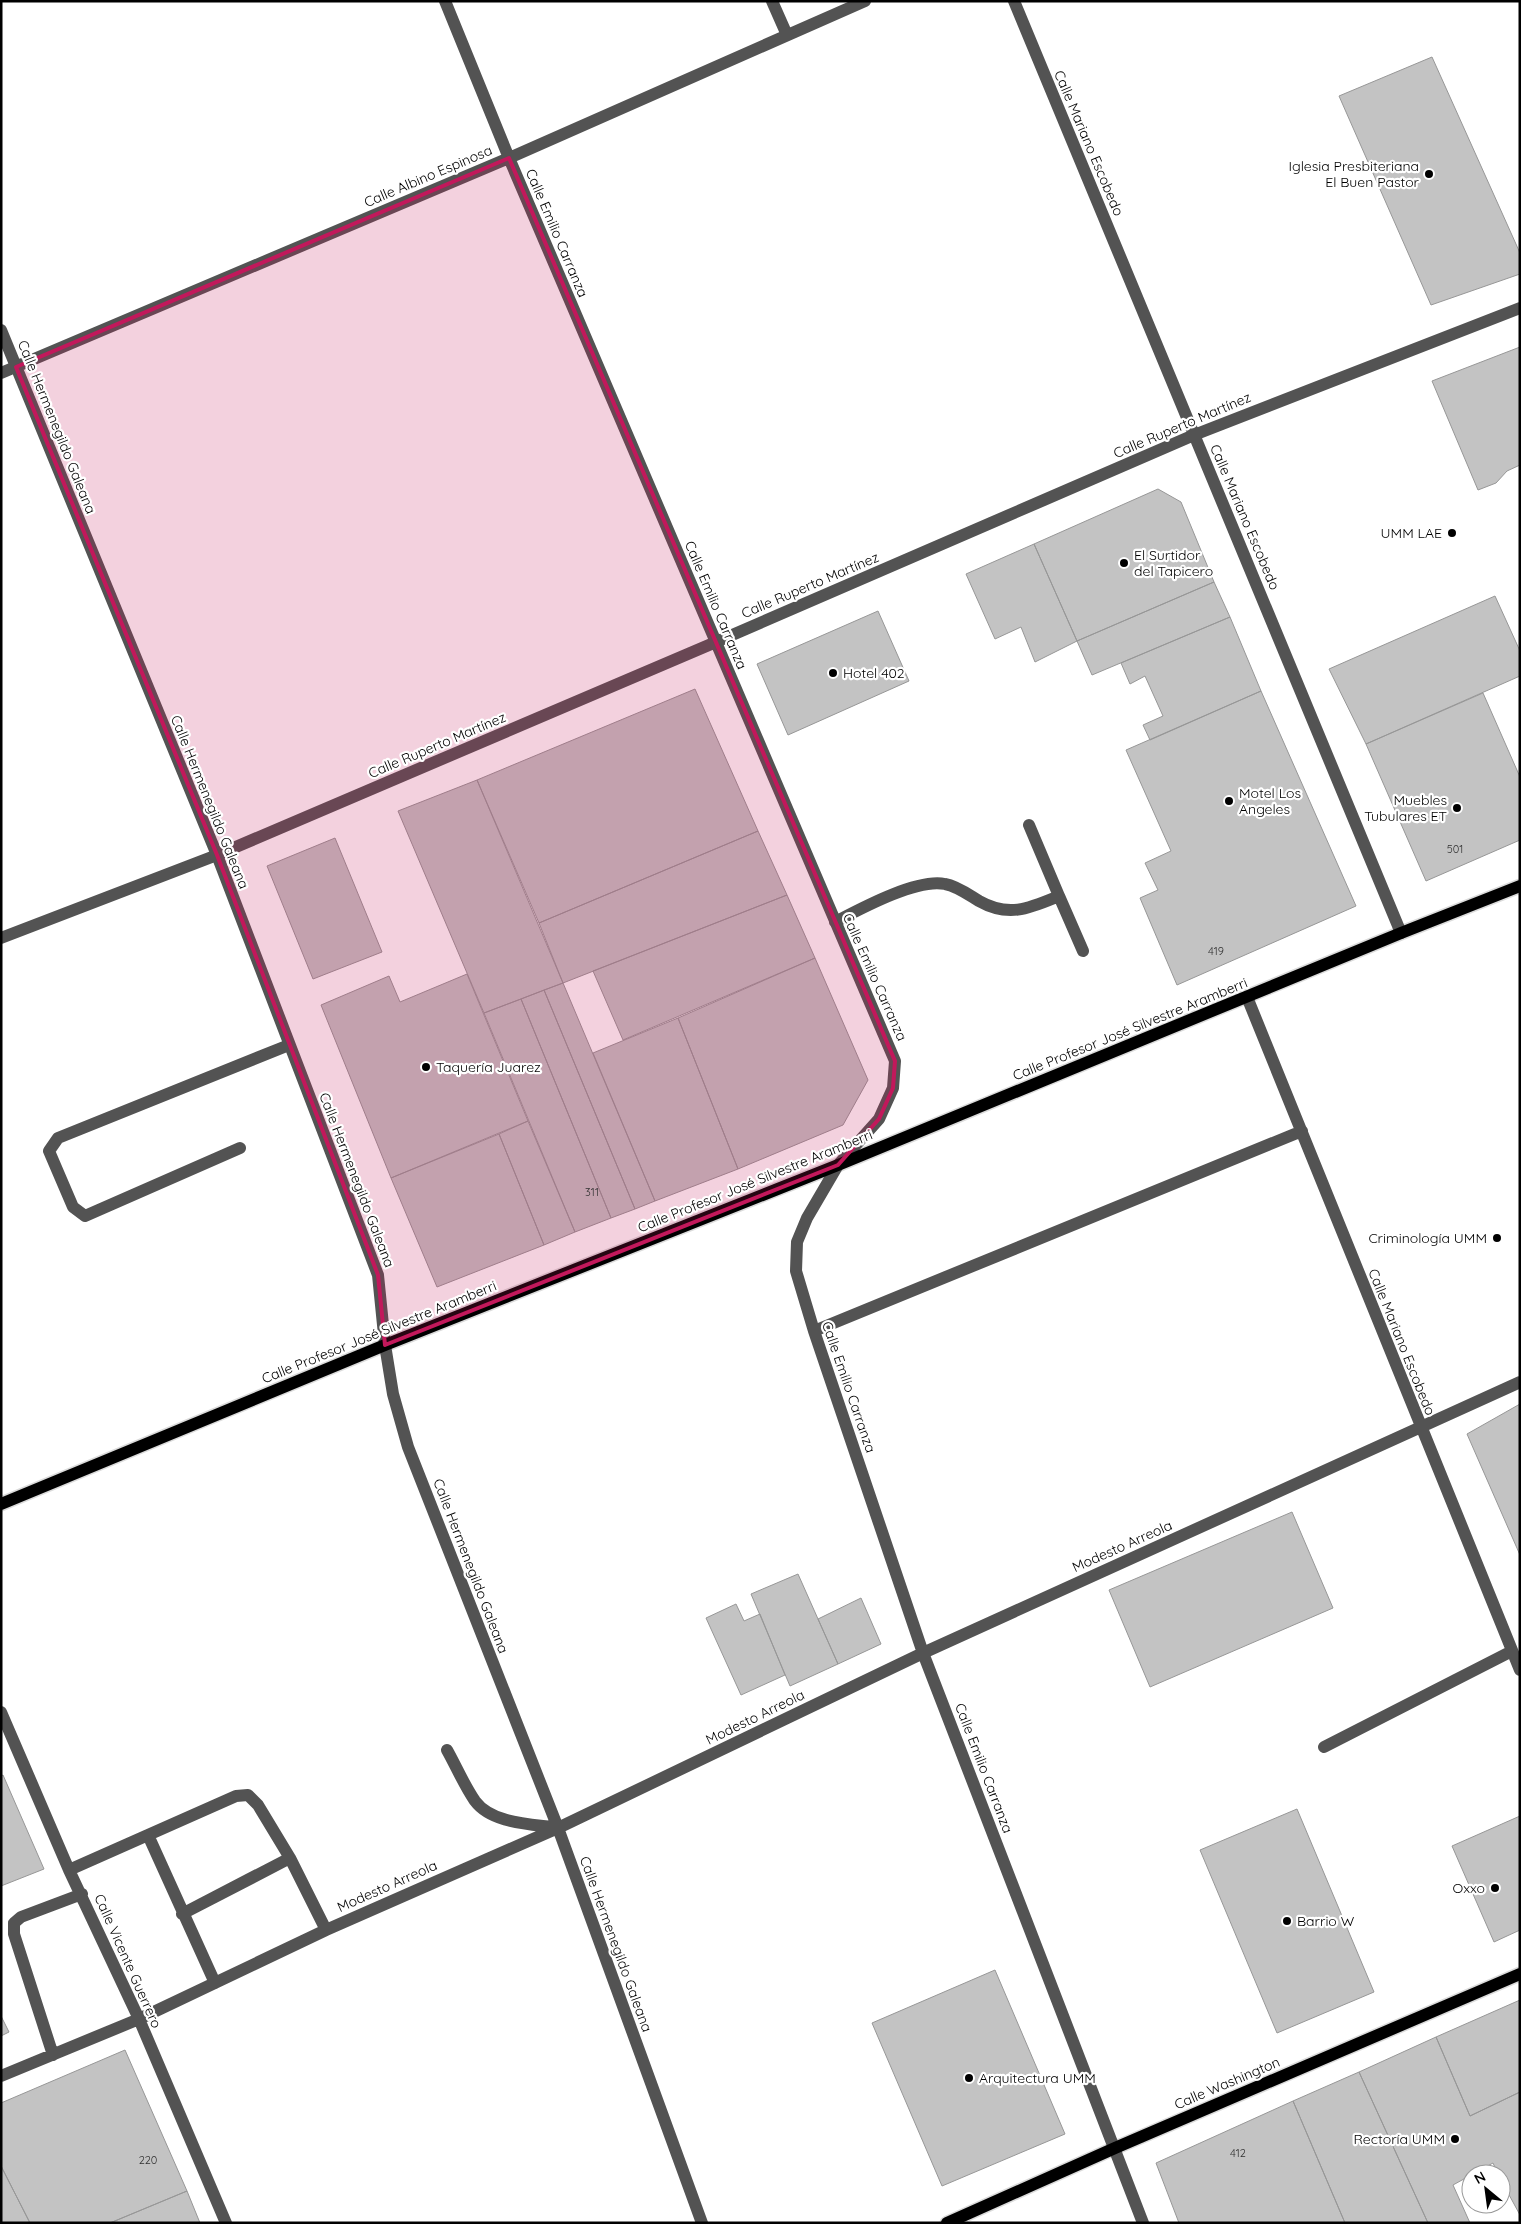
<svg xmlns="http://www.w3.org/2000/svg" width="1521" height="2224" viewBox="0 0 1521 2224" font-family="Quicksand,sans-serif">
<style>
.building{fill:#c3c3c3;stroke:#979797}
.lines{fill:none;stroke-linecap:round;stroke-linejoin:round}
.major-casing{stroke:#dbdbdb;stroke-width:15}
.minor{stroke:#535353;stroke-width:12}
.major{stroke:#000;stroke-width:12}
.marked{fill:#c2185b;fill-opacity:0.2;stroke:#c2185b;stroke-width:4;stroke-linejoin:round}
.poi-dot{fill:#000;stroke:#fff;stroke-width:2}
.labels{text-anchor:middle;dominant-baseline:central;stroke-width:4.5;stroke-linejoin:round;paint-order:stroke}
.number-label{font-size:11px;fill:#313131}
.street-label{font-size:14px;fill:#000;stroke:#fff}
.poi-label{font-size:14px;fill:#000;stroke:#fff;text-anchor:end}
</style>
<rect width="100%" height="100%" fill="#fff"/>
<path class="building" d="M1432,57L1520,253V274L1431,305L1339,96Z
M1520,347V465L1507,471L1496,483L1478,490L1432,381Z
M1158,489L1181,502L1214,582L1077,641L1034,544Z
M1034,544L1077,641L1035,662L1021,627L995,639L966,574Z
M1214,582L1230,617L1092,675L1077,641Z
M1495,596L1520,651V676L1366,744L1329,669Z
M878,611L909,681L788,735L757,664Z
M1230,617L1261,691L1150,740L1143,725L1163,716L1145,676L1130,684L1121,663Z
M695,689L758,831L539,923L477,780Z
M1261,691L1356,906L1177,985L1140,898L1158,890L1145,863L1171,851L1126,750Z
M1483,693L1520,777V840L1426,881L1366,744Z
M477,780L563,983L484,1013L398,811Z
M758,831L787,895L563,983L539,923Z
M335,838L382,952L313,979L267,866Z
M787,895L815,958L623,1040L593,971Z
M815,958L868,1080L843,1125L738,1169L678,1018Z
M467,974L528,1121L391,1178L321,1005L389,976L400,1002Z
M563,983L655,1201L635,1209L544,990Z
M544,990L635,1209L611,1218L521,999Z
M521,999L611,1218L575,1232L484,1013Z
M678,1018L738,1169L655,1201L593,1053Z
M528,1121L575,1232L544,1245L499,1134Z
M499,1134L544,1245L437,1287L391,1178Z
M1520,1404V1555L1467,1434Z
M1292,1512L1333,1608L1150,1687L1109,1590Z
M798,1574L838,1664L790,1686L751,1594Z
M861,1598L881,1644L838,1664L818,1619Z
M736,1604L744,1621L760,1614L785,1675L741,1695L706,1618Z
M3,1775L44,1869L1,1886V1776Z
M1297,1809L1374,1992L1277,2033L1200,1850Z
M1520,1816V1930L1494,1942L1452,1846Z
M995,1970L1065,2134L942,2186L872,2023Z
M1520,2000V2092L1470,2116L1436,2037Z
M1,2016L9,2032L1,2036Z
M1436,2037L1470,2116L1520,2092V2215L1501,2180V2174H1498L1493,2163L1453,2185L1470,2223H1428L1359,2072Z
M125,2050L187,2191L110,2223H30L1,2166V2103Z
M1359,2072L1428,2223H1345L1293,2101Z
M1293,2101L1345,2223H1179L1156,2163Z
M1,2166L30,2223H1Z
M187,2191L200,2223H110Z"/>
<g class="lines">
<defs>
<path id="major" d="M1,1504L385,1345L838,1165L1401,933L1520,886
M947,2223L1115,2148L1520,1974"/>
</defs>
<use href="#major" class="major-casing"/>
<path class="minor" d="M445,1L509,158L895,1061L893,1088L879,1119L838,1165L807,1218L797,1242L796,1271L814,1331L923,1653L1143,2223
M772,1L787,35
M1014,1L1401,933
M1,330L217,855L378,1275L385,1345L393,1394L408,1447L558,1828L702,2223
M1,373L509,158L865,1
M1059,896L1083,951
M835,922C860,909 917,878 945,884C957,886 969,895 979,901C1009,918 1030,908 1059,896L1029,825
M1,938L217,855L716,642L1194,435L1520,308
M1247,997L1520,1670
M240,1148L85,1216L73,1207L49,1151L58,1138L289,1045
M814,1331L1302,1131
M1,1712L69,1870L139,2019L226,2223
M1324,1747L1512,1651
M447,1750C456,1766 464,1785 475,1801C492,1824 532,1824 558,1828
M148,1835L215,1983
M69,1870L236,1796L248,1795L258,1805L290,1858L326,1930
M182,1914L290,1858
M53,2055L14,1934V1923L21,1917L82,1894
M1,2076L139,2019L326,1930L558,1828L923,1653L1520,1382"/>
<use href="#major" class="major"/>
</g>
<path class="marked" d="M509,158L895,1061L893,1088L879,1119L838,1165L385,1345L378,1275L217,855L16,367Z"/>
<g class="poi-dot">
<circle cx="1429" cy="174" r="5"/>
<circle cx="1452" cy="533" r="5"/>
<circle cx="1124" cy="563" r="5"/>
<circle cx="833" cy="673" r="5"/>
<circle cx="1229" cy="801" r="5"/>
<circle cx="1457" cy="808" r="5"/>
<circle cx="426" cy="1067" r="5"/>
<circle cx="1497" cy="1238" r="5"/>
<circle cx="1495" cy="1888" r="5"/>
<circle cx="1287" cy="1921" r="5"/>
<circle cx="969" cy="2078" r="5"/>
<circle cx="1455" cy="2139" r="5"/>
</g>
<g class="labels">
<g class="number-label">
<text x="1455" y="849">501</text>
<text x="1216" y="951">419</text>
<text x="592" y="1192">311</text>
<text x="1238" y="2153">412</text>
<text x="148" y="2160">220</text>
</g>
<g class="street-label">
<text transform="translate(1089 143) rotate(67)">Calle Mariano Escobedo</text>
<text transform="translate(428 176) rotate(-23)">Calle Albino Espinosa</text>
<text transform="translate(557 233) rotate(67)">Calle Emilio Carranza</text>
<text transform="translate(1182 425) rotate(-23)">Calle Ruperto Martínez</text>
<text transform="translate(57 427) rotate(68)">Calle Hermenegildo Galeana</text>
<text transform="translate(1245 517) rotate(67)">Calle Mariano Escobedo</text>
<text transform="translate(810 585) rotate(-23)">Calle Ruperto Martínez</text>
<text transform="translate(716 605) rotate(67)">Calle Emilio Carranza</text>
<text transform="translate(437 745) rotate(-23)">Calle Ruperto Martínez</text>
<text transform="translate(210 802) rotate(68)">Calle Hermenegildo Galeana</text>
<text transform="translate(875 977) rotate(66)">Calle Emilio Carranza</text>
<text transform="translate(1130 1029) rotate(-22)">Calle Profesor José Silvestre Aramberri</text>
<text transform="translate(357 1180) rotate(69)">Calle Hermenegildo Galeana</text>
<text transform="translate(755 1181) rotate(-22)">Calle Profesor José Silvestre Aramberri</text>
<text transform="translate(379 1332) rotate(-22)">Calle Profesor José Silvestre Aramberri</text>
<text transform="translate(1402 1342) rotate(68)">Calle Mariano Escobedo</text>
<text transform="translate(849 1387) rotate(71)">Calle Emilio Carranza</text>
<text transform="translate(1122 1546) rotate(-24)">Modesto Arreola</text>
<text transform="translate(471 1566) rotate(69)">Calle Hermenegildo Galeana</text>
<text transform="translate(755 1717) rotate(-26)">Modesto Arreola</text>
<text transform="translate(984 1768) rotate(69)">Calle Emilio Carranza</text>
<text transform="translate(387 1886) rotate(-24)">Modesto Arreola</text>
<text transform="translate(616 1944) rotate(70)">Calle Hermenegildo Galeana</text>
<text transform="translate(128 1961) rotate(66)">Calle Vicente Guerrero</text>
<text transform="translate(1227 2083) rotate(-23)">Calle Washington</text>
</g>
<g class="poi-label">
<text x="1419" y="166">Iglesia Presbiteriana<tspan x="1419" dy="16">El Buen Pastor</tspan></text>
<text x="1442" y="533">UMM LAE</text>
<text x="1134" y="555" text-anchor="start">El Surtidor<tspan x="1134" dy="16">del Tapicero</tspan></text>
<text x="843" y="673" text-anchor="start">Hotel 402</text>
<text x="1239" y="793" text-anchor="start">Motel Los<tspan x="1239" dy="16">Angeles</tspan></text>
<text x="1447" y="800">Muebles<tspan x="1447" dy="16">Tubulares ET</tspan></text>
<text x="436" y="1067" text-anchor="start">Taquería Juarez</text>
<text x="1487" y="1238">Criminología UMM</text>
<text x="1485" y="1888">Oxxo</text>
<text x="1297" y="1921" text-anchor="start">Barrio W</text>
<text x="979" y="2078" text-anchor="start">Arquitectura UMM</text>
<text x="1445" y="2139">Rectoría UMM</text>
</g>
</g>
<rect width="1521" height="2224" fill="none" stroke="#000000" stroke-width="5"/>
<g transform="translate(1486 2189) rotate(331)"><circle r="24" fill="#ffffff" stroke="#999999"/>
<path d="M0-4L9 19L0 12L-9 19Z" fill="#000000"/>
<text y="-8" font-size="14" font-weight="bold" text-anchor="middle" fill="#000000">N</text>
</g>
</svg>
